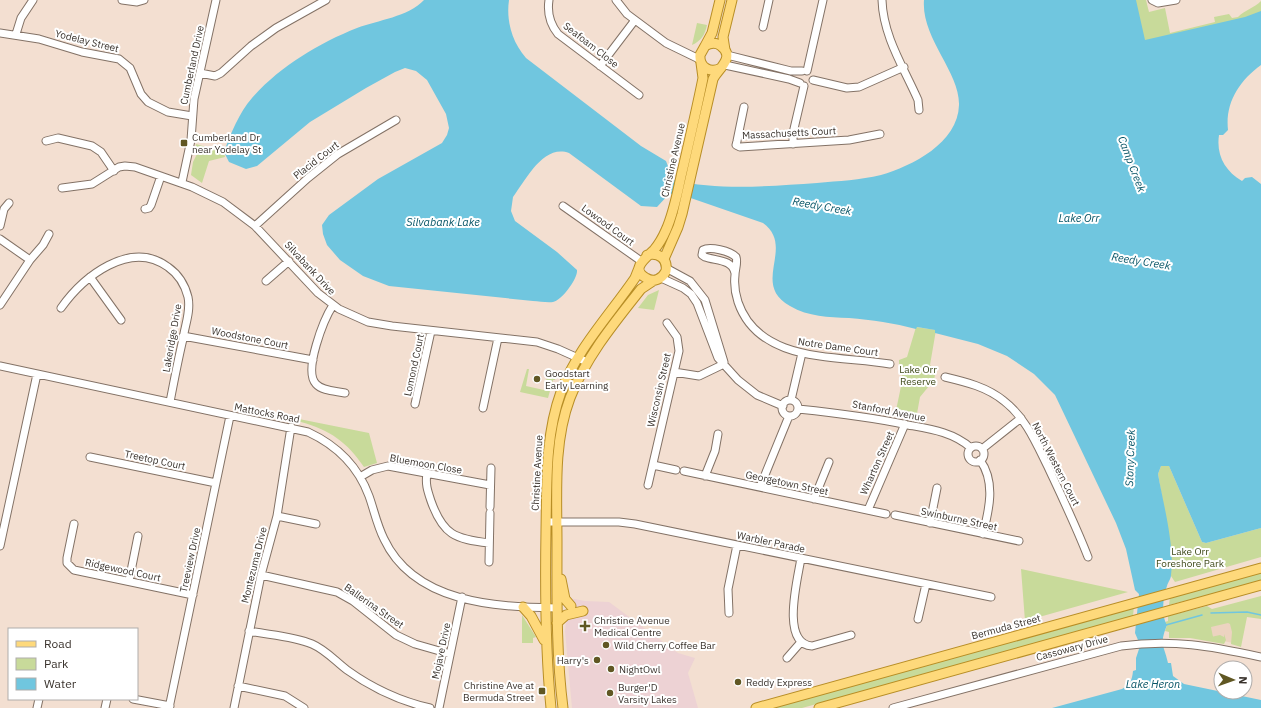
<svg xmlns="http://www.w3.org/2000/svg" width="1261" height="708" viewBox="0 0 1261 708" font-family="'IBM Plex Sans',sans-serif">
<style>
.commercial{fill:#edd2d4}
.built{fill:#ecd3c0}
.green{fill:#c8da9a}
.water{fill:#70c6df}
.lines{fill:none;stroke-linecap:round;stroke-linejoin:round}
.stream{stroke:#70c6df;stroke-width:1.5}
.minor-casing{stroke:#837266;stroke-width:9}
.major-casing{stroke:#b88e26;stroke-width:11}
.minor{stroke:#fff;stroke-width:7}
.major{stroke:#fed97b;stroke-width:9}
.poi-dot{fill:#605723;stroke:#fff;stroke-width:1.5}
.labels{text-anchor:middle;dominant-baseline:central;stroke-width:4;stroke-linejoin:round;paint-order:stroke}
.street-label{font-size:10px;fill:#39322c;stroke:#fff}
.poi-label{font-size:10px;fill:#39322c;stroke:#fff;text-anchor:start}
.park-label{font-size:10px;fill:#3d4817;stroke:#fff}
.water-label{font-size:11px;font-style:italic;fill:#065466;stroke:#fff}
</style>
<rect width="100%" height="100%" fill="#f3dfd1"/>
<path class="commercial" d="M569,598L585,601L609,602L678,653L695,658L688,673L698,708H572L565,631L566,622L570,619Z"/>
<path class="built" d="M1235,618L1241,645L1211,638V636L1201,626Z"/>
<path class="green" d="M1134,0H1146L1149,12L1165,8L1170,33L1215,22L1214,17L1229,14L1232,18L1238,17C1245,10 1254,8 1261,1V14L1143,44Z
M697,23L707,25C705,35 701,41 692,45Z
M196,144L224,152L225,157L209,161L202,183L191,175L193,162L197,154L195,153Z
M659,290L654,310L638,308L648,295Z
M916,327L936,330L930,365L936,370L934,380L920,397L916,419L895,415L903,377L899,371V360L907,357Z
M527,369H529L526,386L544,390L548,372L556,375L555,380H553L548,398L520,392Z
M274,414L369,433L377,463L364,467C347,442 330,430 301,422C293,420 281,419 274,414Z
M1161,466H1169L1202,542L1206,543L1261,528V557L1175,582L1171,576V550L1158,474Z
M1021,569L1128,592L1025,621Z
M1261,572V581L1169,605L1170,597Z
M1261,596V619L1247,617L1241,647L1231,644L1232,632L1230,624L1228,623L1211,627L1213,637H1211L1220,635L1224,637V634L1226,640L1224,644L1190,638H1169V632L1165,631L1167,625L1165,622L1168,621V616L1207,606L1212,609Z
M1134,606L1133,616L1117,622L802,708H774Z
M522,615L536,637L533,638V643H522Z"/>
<path class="water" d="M424,0H509C506,21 512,42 526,58L641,146L666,161L673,180C720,191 770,186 817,183C839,181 860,180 881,175C912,166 958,143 959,105C960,72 921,38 924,0H1136L1145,40L1245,17L1261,11V65C1239,81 1225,103 1228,130L1223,135H1219C1216,155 1225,171 1242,181L1245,178L1252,177L1261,184V528L1206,543L1202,542L1169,466H1161L1158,474C1163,503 1175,546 1171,575C1171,579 1168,582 1167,586C1163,596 1161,616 1167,625C1159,645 1164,645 1168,663H1171L1173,676L1184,684L1261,700V708H1052L1122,689C1130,684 1132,681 1133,671L1136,670V658L1139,649L1138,640L1135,633L1139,594L1135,590L1126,549L1116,523L1055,395L1034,374L1007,356L978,344L935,333V330L917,327L916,329C894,323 872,320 849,318C828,317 809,317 790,306C750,284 796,247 763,223L682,195L669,194L657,207L641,206L569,153C543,144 526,180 513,197L511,211L515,221L557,252L577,270C578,279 561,301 553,302C547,303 539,301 533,301L389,286L363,276L340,260L327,245L323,234L322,225L329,215L378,179L442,143L447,135L449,128L446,114L427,80L416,71L405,68L395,72L366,88L310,122L257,166L246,169L229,162L224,152C231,133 239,113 252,98C279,67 319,43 357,28C378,20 408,17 424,0Z"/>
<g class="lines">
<path class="stream" d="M1211,613L1247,612L1261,615
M1166,625L1202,615"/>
<defs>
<path id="minor" d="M122,0L137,2L144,0
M549,0C547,13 550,24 558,34L639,95
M616,0L627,14L666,43L699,59
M882,0C883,36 904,68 918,100L919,110
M1152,0L1158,3L1176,0
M763,27L769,0
M0,33L39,39L82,52L119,59L130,68L141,94L148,102L168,112L192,116
M16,34L21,18L33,0
M727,55L791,71H802
M725,65L789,79L800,83
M600,66L635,20
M807,71L823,0
M200,73L215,76L221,73L251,46L276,28L326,0
M813,80L847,88L859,87L904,67
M744,107L737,141L736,145L740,147L849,140L880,134
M46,141L58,138L92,146L101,152L114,171
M793,144V133L804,86
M182,182L191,140L194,99L216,0
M62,188L92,184L119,167L125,166L135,167L192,187L223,202L255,226L318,293L339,309L368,322L392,326L537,342L558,349L587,362
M563,206L641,261
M145,209L149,208L151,205L161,176
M0,226L4,209L9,203
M255,226L308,178L338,154L396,120
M0,239L30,260
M666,268L690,281L705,300L724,362
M735,273C732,259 716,261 705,257L702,255L703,250C710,246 730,251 736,257C738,263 735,269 735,275C734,284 735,293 738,302C759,364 838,355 890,364
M90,277L121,320
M661,278L683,288L691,294L697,303L718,358L738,380L757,395L783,406
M266,281L289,261
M0,305L30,260L43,245L49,234
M333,305C324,319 303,371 316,384C322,391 336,391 345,393
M61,308C83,277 130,239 168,267C178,274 185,285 188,297C191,311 185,325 183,339C178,360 174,381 170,402
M183,336L313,360
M0,366L308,432C336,445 358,466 369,496C374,510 377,525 384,539C414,603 495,607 556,608
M674,372L699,376L724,364
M945,377C966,382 987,387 1004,401C1026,418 1036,443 1048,467C1062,497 1076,526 1088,557
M791,400L802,353
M782 408a8 8 0 1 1 16 0a8 8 0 1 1-16 0Z
M415,404L431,331
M483,408L498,338
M798,409C836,413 871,417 908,425C930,429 953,432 971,448
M968 454a8 8 0 1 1 16 0a8 8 0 1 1-16 0Z
M982,449L1021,418
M90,457L216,483
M980,460C996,482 989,510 983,534
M653,465L676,470
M684,471L886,514
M427,474C425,484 428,492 431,501C443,535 455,539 489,543
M705,476L715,451L718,434
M360,477L372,470L388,466L490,485
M648,485L679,351L677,337L667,323
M760,487L789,416
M814,499L829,462
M490,507L491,468
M868,510L905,424
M895,515L1019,541
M277,516L316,524
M546,522H619L635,524L991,597
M930,523L937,488
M74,524L67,558V563L74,570L193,595
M0,546L37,374
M801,558C798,578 780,644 812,646L851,635
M489,562L490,513
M261,575L337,592L353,601L396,635L415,644L450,654
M129,581L138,536
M729,613L728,589L737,545
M918,619L926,584
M249,631C269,635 293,636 312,644C326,650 335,661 347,670C372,688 400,701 430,708
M787,658L801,642
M238,686L285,696L304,708
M133,699L170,706
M37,708L39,699
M105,708L107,699
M169,708L230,416
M234,708L261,575L277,516L291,427
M439,708L462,597
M893,708L1121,646C1173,639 1210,646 1261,657"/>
<path id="major" d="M705,46L712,33L720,0
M725,50L723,37L732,0
M647,255C659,252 668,259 666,271C662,279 654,283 646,278C629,269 647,257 654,250C659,244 663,237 666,230C675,210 678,188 683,168C690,138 697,108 703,78L701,63
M664,259L678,227L682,214L713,79C718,69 736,57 721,46C716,42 710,43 705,46L700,55C699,67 710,74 721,68
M561,579L565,599L571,606
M523,607L531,616L544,640
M557,623L566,615L583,611
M551,708C545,648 545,589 546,530C547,483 545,436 561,392C577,349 609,316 635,278L639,268
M563,708C556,653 557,597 557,542C557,494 553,443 570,398C586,357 614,323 641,289L653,281
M756,708L1261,568
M819,708L1261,585"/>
</defs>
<use href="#minor" class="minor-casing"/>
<use href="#major" class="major-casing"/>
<use href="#minor" class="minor"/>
<use href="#major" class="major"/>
</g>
<g class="poi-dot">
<rect x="180" y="139" width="8" height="8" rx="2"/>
<circle cx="537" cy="379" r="4"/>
<path d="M583 620h4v4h4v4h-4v4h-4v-4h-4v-4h4z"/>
<circle cx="606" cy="645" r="4"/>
<circle cx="597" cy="660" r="4"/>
<circle cx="611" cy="669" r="4"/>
<circle cx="738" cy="682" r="4"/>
<rect x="538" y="687" width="8" height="8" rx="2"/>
<circle cx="610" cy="693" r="4"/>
</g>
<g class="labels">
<g class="street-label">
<text transform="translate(87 41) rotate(14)">Yodelay Street</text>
<text transform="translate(591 45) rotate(38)">Seafoam Close</text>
<text transform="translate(192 65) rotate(-78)">Cumberland Drive</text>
<text transform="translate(789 133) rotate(-3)">Massachusetts Court</text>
<text transform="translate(316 160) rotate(-38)">Placid Court</text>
<text transform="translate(673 160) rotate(-77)">Christine Avenue</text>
<text transform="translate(608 225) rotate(36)">Lowood Court</text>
<text transform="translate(310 268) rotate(47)">Silvabank Drive</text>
<text transform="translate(172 338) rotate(-80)">Lakeridge Drive</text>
<text transform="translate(250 338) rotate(11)">Woodstone Court</text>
<text transform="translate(838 347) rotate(8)">Notre Dame Court</text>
<text transform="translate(414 365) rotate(-78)">Lomond Court</text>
<text transform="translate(659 390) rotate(-77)">Wisconsin Street</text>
<text transform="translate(889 411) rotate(11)">Stanford Avenue</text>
<text transform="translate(267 413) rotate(11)">Mattocks Road</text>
<text transform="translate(155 460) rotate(12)">Treetop Court</text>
<text transform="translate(877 463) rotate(-66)">Wharton Street</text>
<text transform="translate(426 464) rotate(10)">Bluemoon Close</text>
<text transform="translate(1056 464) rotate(63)">North Western Court</text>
<text transform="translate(537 473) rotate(-87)">Christine Avenue</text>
<text transform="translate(787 483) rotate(12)">Georgetown Street</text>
<text transform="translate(959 519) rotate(12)">Swinburne Street</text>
<text transform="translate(771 542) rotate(12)">Warbler Parade</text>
<text transform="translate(190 560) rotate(-78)">Treeview Drive</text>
<text transform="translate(254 565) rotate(-76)">Montezuma Drive</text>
<text transform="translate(123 570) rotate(12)">Ridgewood Court</text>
<text transform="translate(374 606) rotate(35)">Ballerina Street</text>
<text transform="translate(1006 627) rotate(-15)">Bermuda Street</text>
<text transform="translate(1072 648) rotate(-15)">Cassowary Drive</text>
<text transform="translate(441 651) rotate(-78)">Mojave Drive</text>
</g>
<g class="poi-label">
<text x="192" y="137">Cumberland Dr<tspan x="192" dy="12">near Yodelay St</tspan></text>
<text x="545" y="373">Goodstart<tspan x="545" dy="12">Early Learning</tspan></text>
<text x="594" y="620">Christine Avenue<tspan x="594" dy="12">Medical Centre</tspan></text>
<text x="614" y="645">Wild Cherry Coffee Bar</text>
<text x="589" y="660" text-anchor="end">Harry's</text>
<text x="619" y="669">NightOwl</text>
<text x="746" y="682">Reddy Express</text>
<text x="534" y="685" text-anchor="end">Christine Ave at<tspan x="534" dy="12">Bermuda Street</tspan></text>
<text x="618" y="687">Burger'D<tspan x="618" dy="12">Varsity Lakes</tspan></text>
</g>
<g class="park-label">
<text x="918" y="369">Lake Orr<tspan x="918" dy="12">Reserve</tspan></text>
<text x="1190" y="551">Lake Orr<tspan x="1190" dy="12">Foreshore Park</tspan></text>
</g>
<g class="water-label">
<text transform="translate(1132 164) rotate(69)">Camp Creek</text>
<text transform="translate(822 206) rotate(10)">Reedy Creek</text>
<text x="1079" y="218">Lake Orr</text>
<text x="443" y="222">Silvabank Lake</text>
<text transform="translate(1141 261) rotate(9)">Reedy Creek</text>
<text transform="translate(1130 458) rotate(-88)">Stony Creek</text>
<text x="1153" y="684">Lake Heron</text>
</g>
</g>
<rect x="8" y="628" width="130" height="72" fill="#ffffff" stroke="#b0adab"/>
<rect x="16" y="641" width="20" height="6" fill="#fed97b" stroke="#b0adab"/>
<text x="44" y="648" font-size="12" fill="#39322c">Road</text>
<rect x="16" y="658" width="20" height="12" fill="#c8da9a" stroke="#b0adab"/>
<text x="44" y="668" font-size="12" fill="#39322c">Park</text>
<rect x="16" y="678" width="20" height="12" fill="#70c6df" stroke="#b0adab"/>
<text x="44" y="688" font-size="12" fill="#39322c">Water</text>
<g transform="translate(1233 680) rotate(92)"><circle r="19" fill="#ffffff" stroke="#b0adab"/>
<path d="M0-3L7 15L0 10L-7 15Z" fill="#605723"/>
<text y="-6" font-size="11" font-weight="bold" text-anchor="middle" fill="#39322c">N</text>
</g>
</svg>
